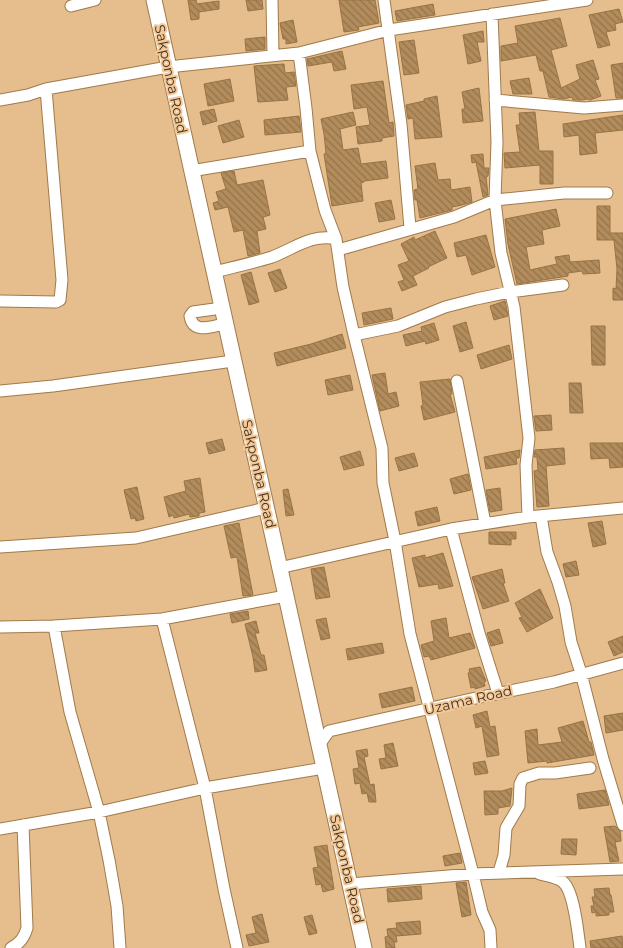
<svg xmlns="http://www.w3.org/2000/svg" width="623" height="948" viewBox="0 0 623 948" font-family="Montserrat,sans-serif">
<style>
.building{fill:url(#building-back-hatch);stroke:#987344}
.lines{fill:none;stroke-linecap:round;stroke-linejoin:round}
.minor-casing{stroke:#a07a4b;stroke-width:13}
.major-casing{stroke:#a07a4b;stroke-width:17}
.minor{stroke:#fff;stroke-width:11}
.major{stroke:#fff;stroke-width:15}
.labels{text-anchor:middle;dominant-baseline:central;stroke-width:4;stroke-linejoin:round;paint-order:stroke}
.street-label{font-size:14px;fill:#443320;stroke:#f3c999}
</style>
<defs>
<pattern id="building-back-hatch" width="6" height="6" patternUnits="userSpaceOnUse" patternTransform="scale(1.25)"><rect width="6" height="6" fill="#b38c5c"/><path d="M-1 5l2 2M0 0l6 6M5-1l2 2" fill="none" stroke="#93734c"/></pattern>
</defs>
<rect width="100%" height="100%" fill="#e6bd8c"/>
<path class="building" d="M188,0H196L197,4L219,1V9L199,12V19L191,20Z
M246,0H262L263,9L248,11Z
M339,0H375L379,23L358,27L359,30L344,32Z
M433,4L435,15L397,21L395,11Z
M619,9L623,22L615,24L616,30L606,32L610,45L598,48L589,15Z
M560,18L567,46L551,50L561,88L580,79L576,65L593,60L599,79L595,80L601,96L590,100L587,99L583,100H573L572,97L564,99L549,97L543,71H540L536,55L501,61V46L518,43L515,26Z
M293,20L297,42L286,44V39H283L280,23Z
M483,31L484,42H477L481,61L468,64L463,35Z
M265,37V49L246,51L245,39Z
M414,40L419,73L404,75L399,42Z
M342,51L346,69L334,71L332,62L308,66L307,59Z
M623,63V98H616L611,65Z
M284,64L285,73L294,72L296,86L286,87L288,100L258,102L254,66Z
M529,78L532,94H513L510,81Z
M230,79L234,101L208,106L204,84Z
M383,81L389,123L393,122L394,136L382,138V141L358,144L356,127L370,125L367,107L354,109L351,85Z
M479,88L483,121L463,123L462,109H465L462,92Z
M437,96L442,137L415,139L413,118L408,119L406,105L424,101V99Z
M214,109L217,121L203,125L200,112Z
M353,112L356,125L340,129L343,150L358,148L361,164L386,161L388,178L364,181V182L361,183L363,201L332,206L324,154L326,153L324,134L321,119Z
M535,112L539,151H553V184H540V165L505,168L504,153L520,152L516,125H520L519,113Z
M623,115V130L595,133L597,153L580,155L579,135L564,137L563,124Z
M299,116L301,132L265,135L264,120Z
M239,120L244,137L223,143L218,126Z
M483,154L484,168H489L488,176L486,177L488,195L483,197L476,162L472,163L471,155Z
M435,163L438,180L450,179L451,190L470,187L472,202L462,205L452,207V210L420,218L417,200H415L414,190L418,189L415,166Z
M234,171L237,185L263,180L270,215L263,217L266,229L257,231L260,253L248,256L243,230L234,232L228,207L215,210L213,203L219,201L216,192L226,189L221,173Z
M391,200L395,219L379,222L375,203Z
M597,206H610V233H623V300H613V288L616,289L617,269L614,240H597Z
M556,209L560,226L542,230L544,244L526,247L530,270L557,264L555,257L569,255L570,262L599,260L600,273L583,274L582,271L568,273V276L517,284L508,244L505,219Z
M435,231L447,258L428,267L429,268L413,276L417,285L402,291L398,282L404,280L398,265L409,261L401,244L414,237L415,240Z
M486,235L495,267L472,275L466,255L457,257L454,243Z
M280,269L287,288L275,292L268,273Z
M251,272L259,302L249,305L241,275Z
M505,301L508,316L494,320L490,306Z
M391,308L393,319L364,325L362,313Z
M466,322L473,348L460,352L453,326Z
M434,323L439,340L426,344L425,341L406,346L403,335L422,331L421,327Z
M591,326H605V365H592Z
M342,334L346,348L277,366L274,353L311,344Z
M509,345L512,359L481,369L477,355Z
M385,373L388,394L396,392L399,406L380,411L372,375Z
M350,375L353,390L328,395L325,380Z
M450,379L452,394H450L455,412L424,420L421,406L423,405L420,382Z
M569,383H581L583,413H570Z
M551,415L552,430L536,431L534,416Z
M222,439L225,450L209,454L206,443Z
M590,443H623V467L610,468L609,458L591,459Z
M564,448L565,464L546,466L549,506L537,507L534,471L538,470L537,457H534L535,450Z
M520,450L519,458H516L517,464L486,469L484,457Z
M360,451L364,465L344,470L340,457Z
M414,453L418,466L399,471L395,458Z
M468,474L471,490L454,494L450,479Z
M200,478L205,512L199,513V516L190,517L189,514L174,518L173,515L169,517L164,497L186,491L184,481Z
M137,487L144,519L136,521L135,518L131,519L124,490Z
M500,488L502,510L490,512L486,490Z
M288,489L294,515L286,516L283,490Z
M437,507L440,521L418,526L415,512Z
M602,521L606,544L593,547L588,523Z
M239,523L253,595L243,596L237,557L231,558L224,526Z
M489,532H516V539H511V545L489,544Z
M443,553L453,586L439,589L438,584L419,587L412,558L425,555V558Z
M576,561L579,575L566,577L563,564Z
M324,567L330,597L316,599L311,569Z
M502,569L505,583H503L509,601L483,609L472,577Z
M540,589L553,618L527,632L519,618L522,617L515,603Z
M248,611L249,619L232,623L230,614Z
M326,618L330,638L321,640L316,620Z
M446,618L449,638L470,633L475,648L431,660L429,656L424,657L421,645L434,641L431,621Z
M256,621L259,633H255L261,655H264L267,670L255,672L253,657L245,624Z
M499,629L503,643L491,646L487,633Z
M623,636V652L614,656L608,642Z
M382,643L384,653L348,660L346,649Z
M480,667L486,681L484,682L485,686L475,689V687L471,688L468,673H470L469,669Z
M412,687L415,701L382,708L379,694Z
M487,711L490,727L495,726L499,755L487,757L482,726L476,728L473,715Z
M623,713V730L606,733L604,716Z
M583,721L589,742H591L594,755L547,763V761L528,763L525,731L537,729L538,745L562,742L558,728Z
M393,743L398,766L381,769L379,759L386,758L384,745Z
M367,749L368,756L364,757L370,785L374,784L376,802H369L367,793L362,794L360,783L355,784L353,769L359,768L356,751Z
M485,761L488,773L475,775L473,763Z
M512,788L510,806L498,808V814L485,815L484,791H502Z
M605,790L609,805L579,809L577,794Z
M615,826L620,831L621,841L615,842L619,861L610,862L604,827Z
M562,839H577L576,855L561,854Z
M327,845L334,889L323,892L321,884L316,885L313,868L318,867L314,847Z
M460,853L462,863L445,866L443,856Z
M466,882L471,915L462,917L456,883Z
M421,886L422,899L388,902L387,889Z
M609,888L610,895H611L614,912H609V915L596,916V912L592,913L591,906H594L592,897H595L594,889Z
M262,914L269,942L249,946L246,935L256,933L252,917Z
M312,915L317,933L309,935L304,917Z
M420,921L421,934L396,936L397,942H394L395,948H386L385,937L388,936L387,929L397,928L396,923Z
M622,936L623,948H591L590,941Z"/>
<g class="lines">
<defs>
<path id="minor" d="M272,0L273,55
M384,0L401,124L410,228
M71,6L95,0
M492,14L497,142L495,200L501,253L514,307L529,438L526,465L528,517
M299,53L306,108L310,151L325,210L336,239L343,287L354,335L382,448L383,483L395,541L410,634L473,874L482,912L490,930L491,948
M0,100L28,95L46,89L168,67L299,53L389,30L587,0
M495,100L584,108L623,105
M191,171L310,151
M338,250L454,217L495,200L564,193H607
M214,272C234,267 253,263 272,257C293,249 313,233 336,239
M0,301L56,302L60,300L62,280L46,89
M222,308L193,312L190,316C193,335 212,326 225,324
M354,335L398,326L445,307L476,299L510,292L563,285
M457,381L485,523
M0,391L53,386L233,361
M541,516L547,552L558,582L565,606L571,642L581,673L603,759L623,825
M451,529L479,633L498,693
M0,547L136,538L266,508
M279,568L451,529L528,517L623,508
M162,619L205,788L224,889L237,948
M54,626L70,712L99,812L109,860L117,906L120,948
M0,627L54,626L162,619L286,596
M319,745L329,731L471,699L554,682L623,663
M0,829L99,812L205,788L324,768
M499,872L504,855L506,828L519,806L520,784L523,778L539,773H555L590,768
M540,874C547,876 557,877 563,882C574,891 578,933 580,948
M350,884L473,874L623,869
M11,948C20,943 24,938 27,928L23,825"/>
<path id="major" d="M154,0L364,948"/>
</defs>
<use href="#minor" class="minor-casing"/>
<use href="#major" class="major-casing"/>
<use href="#minor" class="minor"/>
<use href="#major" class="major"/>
</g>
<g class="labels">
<g class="street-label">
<text transform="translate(171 79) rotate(78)">Sakponba Road</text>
<text transform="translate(259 474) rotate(77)">Sakponba Road</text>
<text transform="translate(468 700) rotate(-13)">Uzama Road</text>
<text transform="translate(347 869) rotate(77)">Sakponba Road</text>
</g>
</g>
</svg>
